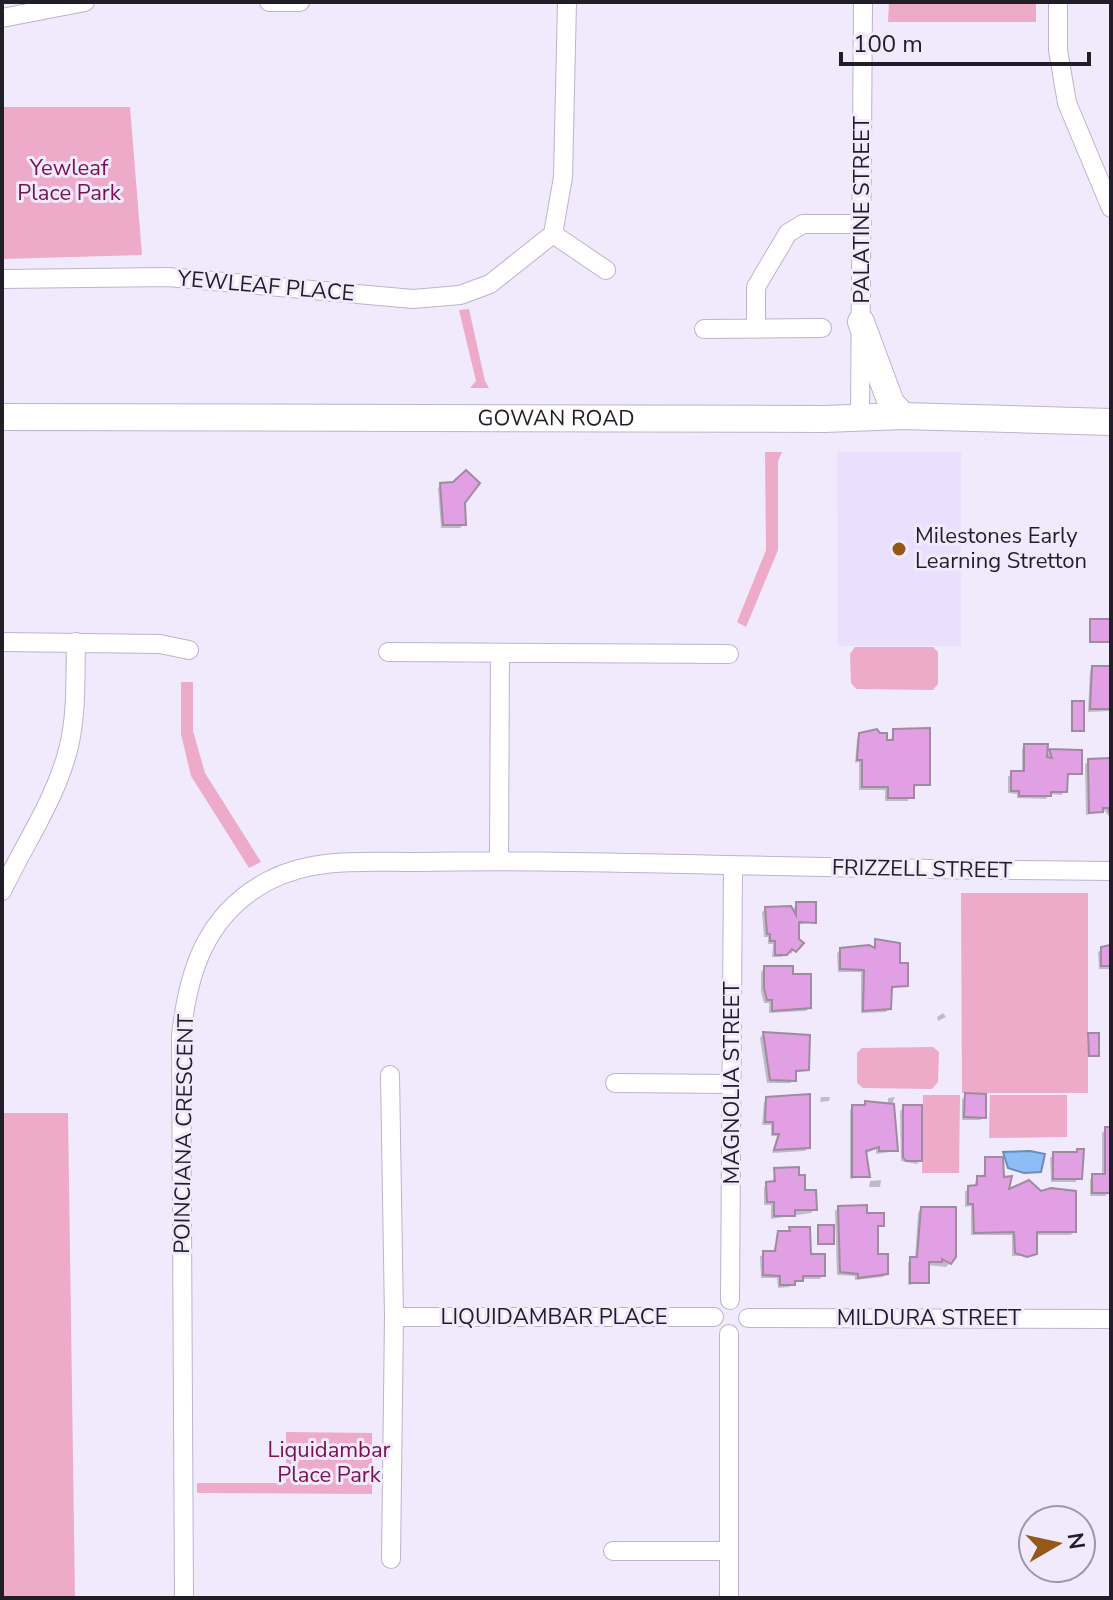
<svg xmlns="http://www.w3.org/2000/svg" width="1113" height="1600" viewBox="0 0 1113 1600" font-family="'Nunito Sans',sans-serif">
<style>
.built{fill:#eae0fd}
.green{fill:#edaac9}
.water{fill:#8ebcf4;stroke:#6d8db7;stroke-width:2}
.shadow{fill:#0003}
.building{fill:#e1a0e3;stroke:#a08aa0;stroke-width:2}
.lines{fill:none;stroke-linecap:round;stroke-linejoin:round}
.minor-casing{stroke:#bcb3ce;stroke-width:20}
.secondary-casing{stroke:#bcb3ce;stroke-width:28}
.minor{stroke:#fff;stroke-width:18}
.secondary{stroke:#fff;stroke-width:26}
.poi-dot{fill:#945819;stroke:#f0eafc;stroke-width:3}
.labels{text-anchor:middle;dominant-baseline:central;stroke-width:6;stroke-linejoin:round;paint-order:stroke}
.park-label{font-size:22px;fill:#781150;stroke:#f0eafc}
.street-label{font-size:22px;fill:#211e28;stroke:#f0eafc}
.poi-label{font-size:22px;fill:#211e28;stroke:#f0eafc;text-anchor:start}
</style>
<rect width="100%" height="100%" fill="#f0eafc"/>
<path class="built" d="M837,452H961V646H838Z"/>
<path class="green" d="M889,2H1036V22H888Z
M2,107H130L142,255L2,259Z
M469,309L485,381L489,388H470L476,381L459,310Z
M765,452H782L778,461V550L746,627L737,622L766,550Z
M855,647H933L938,652V684L933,690L856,689L851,683L850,654Z
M181,682H193V731L205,773L261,862L249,868L191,776L181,734Z
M961,893H1088V1093H962Z
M933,1047L939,1052L938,1082L932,1089L863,1088L857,1083V1053L862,1048Z
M923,1095H960L959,1173H922Z
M990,1095H1067V1137L989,1138Z
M2,1113H68L75,1598H2Z
M286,1432L372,1433V1494L197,1493V1483H286Z"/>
<path class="water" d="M1030,1151L1045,1154L1041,1172L1024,1173L1008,1168L1003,1152Z"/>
<path class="shadow" d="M441,485L463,502L464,524L460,528H441L438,488Z
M1110,549L1111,573H1109V550Z
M1093,668H1111V711L1088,712L1090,671Z
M894,731L928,784L912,787L908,801H885V790H859V762L855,763L857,739L860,735L890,742Z
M1025,746L1045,756L1050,751L1080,773L1066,776L1062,795L1049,794L1046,799L1017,798V794L1008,793V776L1022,773V749Z
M1111,760V819L1105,811L1086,815L1085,764L1089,761Z
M797,904L814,922L797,925L792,954L788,951L782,957H772L773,944H768V937H764L762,912L766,909H793Z
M876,942L899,965L906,985L889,989V1008L886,1012L861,1013V972H838L837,953L841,950H872Z
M1102,949H1111V969H1099L1098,952Z
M765,968L791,976L809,1008L806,1011L769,1013V1003H764L761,992V972Z
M943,1013L946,1017L938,1021L937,1017Z
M763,1034L807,1070L794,1073L791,1083H767L760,1038Z
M966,1096L984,1117L980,1120H962V1099Z
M830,1097L829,1101L820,1102L821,1097Z
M895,1097L892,1104L896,1151L876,1154V1149L862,1155L868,1158V1176L850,1179V1110L865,1103L888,1105V1098Z
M767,1099L808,1148L805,1151L772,1153L777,1136H771V1125H762L764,1102Z
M904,1108L920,1160L917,1164L901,1161L900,1111Z
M1106,1129H1111V1198V1190L1105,1196H1090V1179L1102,1176V1133Z
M1082,1151L1076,1182H1051L1050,1158L1054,1154Z
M986,1159L1002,1179L1010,1178V1188L1029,1182L1074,1231L1071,1235H1035V1253L1032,1256H1012V1235H971V1206L965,1207V1191L975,1187V1181L983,1178Z
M775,1170L803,1192L815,1209L811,1213L771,1219V1205H764V1187L772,1184Z
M881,1180L880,1187H869L870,1181Z
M839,1208L882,1225L876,1228V1256L886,1273L883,1277L855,1280V1276L837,1275L835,1211Z
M921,1209L950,1263L946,1267L927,1265V1282L908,1285V1262L915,1259L918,1213Z
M779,1233L809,1256L823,1275L820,1279H802L789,1287L778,1288L777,1278H761L760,1256L773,1253Z
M1111,1460V1485H1109V1462Z"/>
<path class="building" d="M466,470L480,483L465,503L466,525H443L440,483L453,482Z
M1090,619H1111V642H1090Z
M1092,666H1111V709H1090Z
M1072,701H1084V731H1072Z
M930,728V785H914V798H888V787H862V760H857L859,733L877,729L880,733H887V740H893V729Z
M1024,744H1048L1047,757L1052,758L1049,749L1082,750V774H1068L1067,792H1051V796H1019V791H1011V771H1024Z
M1111,758V816L1108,808H1103V812L1089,813L1088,759Z
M796,902H816V923L799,922V939L804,943L796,952L792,949L787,955H775V941H770V934H767L765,907L791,906L796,915Z
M875,939L900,943V963H908V986L892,987L891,1009L863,1011L864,970L840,969V948L869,945L875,948Z
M1110,945L1111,966H1101V947Z
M764,966H793V974H811V1008L772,1011V1000H767L764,988Z
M763,1032L810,1035L809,1070L796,1071V1081L770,1080Z
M1088,1033H1099V1056H1089Z
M965,1093L986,1094V1118L964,1117Z
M810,1094V1148L774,1150L779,1134H773V1122H765L766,1097Z
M865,1101L894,1104L898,1151H879V1147L866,1151L870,1177H852V1105H865Z
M903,1105H922V1161H906L903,1157Z
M1105,1127H1111V1193H1092V1174H1105Z
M1077,1149H1084L1082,1179H1053V1152H1077Z
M985,1157H1003L1004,1177L1012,1176L1009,1189L1029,1180L1041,1191L1051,1188L1076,1191V1232H1037V1254L1027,1257L1015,1253L1014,1232L974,1233L973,1204H968V1186L977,1185V1176H985Z
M799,1167V1175H805V1190H816L817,1210H795V1216H774V1202H767L766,1182L775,1181L774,1168Z
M867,1205V1213H884V1226H878V1254H888V1274L858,1278V1274L840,1272L838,1206Z
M921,1207H956V1257L951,1264L942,1259V1262H929V1283H910V1257H917Z
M818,1225H834V1244H818Z
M789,1227H810L811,1254H825V1276H803V1281H795V1285H780V1276L763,1275V1251H775L778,1231H790Z"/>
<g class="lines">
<defs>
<path id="minor" d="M269,2H300
M1058,2V50L1067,103L1111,208
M2,18L85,2
M553,234L606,270
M2,279L168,277L413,299L460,295L490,284L553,234L563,177L567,2
M704,329L822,328
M756,329V287L788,233L803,224H862
M860,417L863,2
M2,642L160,644L189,650
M388,652L729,654
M499,861L500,653
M2,891C25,843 57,797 69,746C77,712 75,676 76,642
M390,1075L394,1317L391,1559
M615,1083L732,1084
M730,1300L733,865
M394,1317H714
M748,1318L1111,1319
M613,1551H729
M184,1598L181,1036C188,971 206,914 268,881C313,857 366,862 416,862C469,861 521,861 573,862C753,865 932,870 1111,871
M729,1598V1334"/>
<g id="secondary">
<path d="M861,322L891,403L903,416"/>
<path id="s1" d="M2,417L824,419L903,416L1111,422"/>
</g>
</defs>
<use href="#minor" class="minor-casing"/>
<use href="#secondary" class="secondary-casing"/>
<use href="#minor" class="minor"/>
<use href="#secondary" class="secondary"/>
</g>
<circle class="poi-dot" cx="899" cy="549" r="8"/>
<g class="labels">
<g class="park-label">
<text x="69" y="168">Yewleaf<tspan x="69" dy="25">Place Park</tspan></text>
<text x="329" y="1450">Liquidambar<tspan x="329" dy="25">Place Park</tspan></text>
</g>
<g class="street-label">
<text transform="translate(862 210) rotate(-90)">PALATINE STREET</text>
<text transform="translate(266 286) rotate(5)">YEWLEAF PLACE</text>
<text stroke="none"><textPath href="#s1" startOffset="554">GOWAN ROAD</textPath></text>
<text transform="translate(922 869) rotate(1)">FRIZZELL STREET</text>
<text transform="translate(732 1083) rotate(-90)">MAGNOLIA STREET</text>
<text transform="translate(184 1134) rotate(-89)">POINCIANA CRESCENT</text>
<text x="554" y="1317">LIQUIDAMBAR PLACE</text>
<text x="929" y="1318">MILDURA STREET</text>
</g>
<g class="poi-label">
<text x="915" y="536">Milestones Early<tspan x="915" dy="25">Learning Stretton</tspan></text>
</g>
</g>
<rect width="1113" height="1600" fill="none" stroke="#211e28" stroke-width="8"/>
<g transform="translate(1057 1544) rotate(81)"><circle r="38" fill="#f0eafc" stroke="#9d98a7" stroke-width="2"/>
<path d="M0-6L14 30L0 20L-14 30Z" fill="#945819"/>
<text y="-12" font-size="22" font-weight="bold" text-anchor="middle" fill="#211e28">N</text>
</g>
<path d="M841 52v12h248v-12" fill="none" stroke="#211e28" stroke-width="4"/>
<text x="853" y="52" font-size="24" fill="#211e28" stroke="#f0eafc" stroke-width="6" paint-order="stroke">100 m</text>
</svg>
